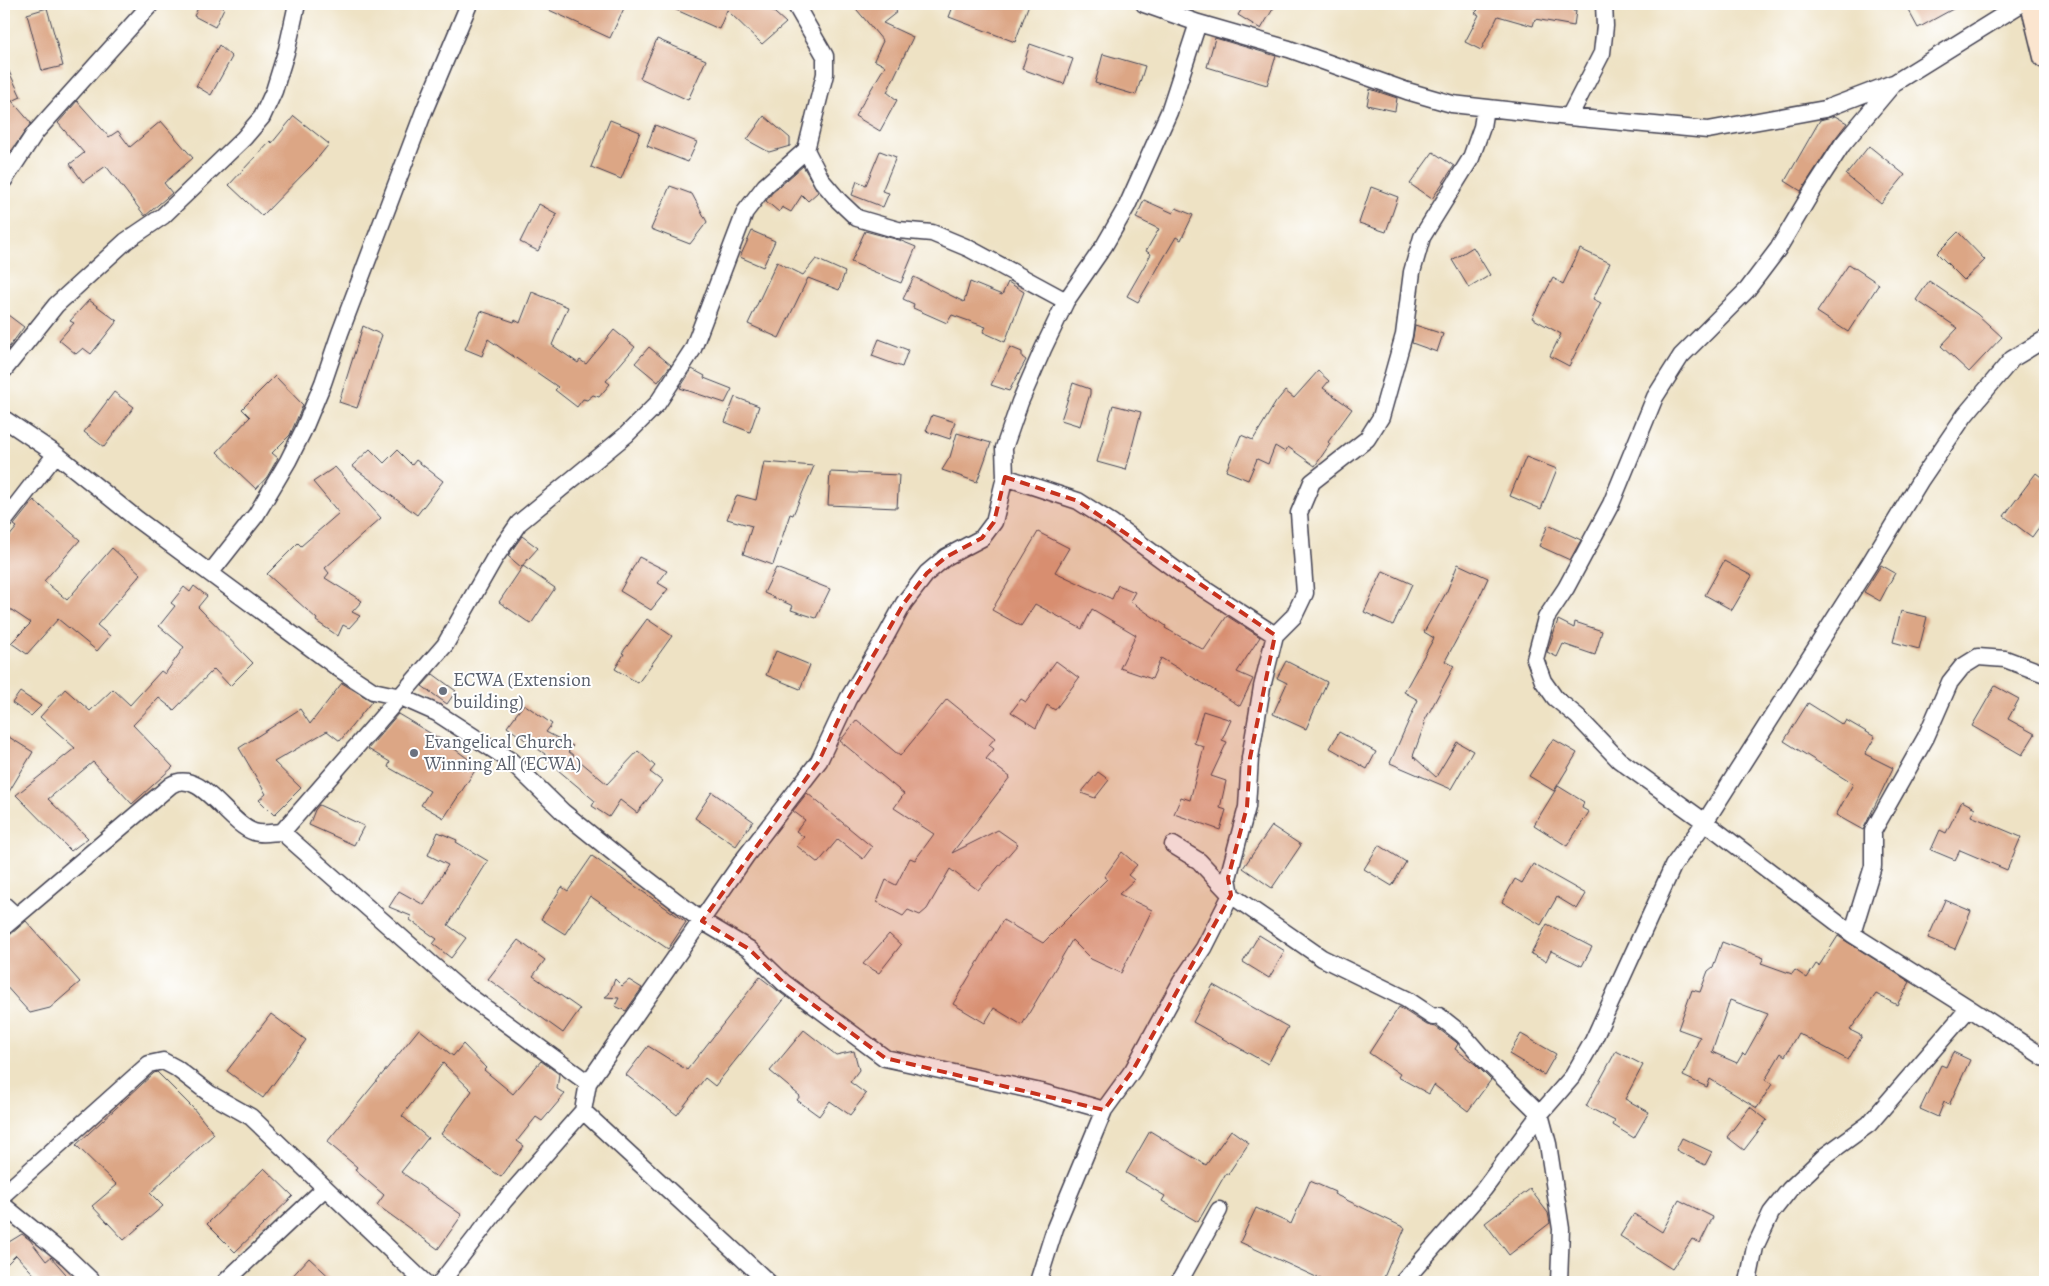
<svg xmlns="http://www.w3.org/2000/svg" width="2049" height="1286" viewBox="0 0 2049 1286" font-family="Alegreya,serif">
<style>
.building{fill:#dca685;fill-rule:evenodd}
.lines{fill:none;stroke-linecap:round;stroke-linejoin:round}
.street-casing{stroke:#413f50;stroke-width:19}
.secondary-casing{stroke:#413f50;stroke-width:25}
.street{stroke:#fff;stroke-width:16}
.secondary{stroke:#fbe5cf;stroke-width:22}
.marked{fill:#c8321e;fill-opacity:0.2;stroke:#c8321e;stroke-width:4;stroke-dasharray:10 6;stroke-linejoin:round}
.worship-dot{fill:#6b7280;stroke:#fff;stroke-width:2}
.labels{text-anchor:middle;dominant-baseline:central;stroke-width:4;stroke-linejoin:round;paint-order:stroke}
.worship-label{font-size:19px;fill:#5b616d;stroke:#fff;text-anchor:start}
</style>
<rect width="100%" height="100%" fill="#fff"/>
<filter id="ink" filterUnits="userSpaceOnUse"><feTurbulence type="fractalNoise" baseFrequency=".02" numOctaves="2"/><feDisplacementMap in="SourceGraphic" scale="10" xChannelSelector="R" yChannelSelector="G"/><feConvolveMatrix kernelMatrix="1 2 1 2 8 2 1 2 1" color-interpolation-filters="sRGB"/></filter>
<filter id="wash" filterUnits="userSpaceOnUse"><feTurbulence type="fractalNoise" baseFrequency=".0096" numOctaves="4" result="noise"/><feDisplacementMap in="SourceGraphic" scale="20" xChannelSelector="R" yChannelSelector="G"/><feGaussianBlur stdDeviation="1.12" result="paint"/><feColorMatrix in="noise" values="0 0 0 0 0 0 0 0 0 0 0 0 0 0 0 0 0 1.4 0 .05"/><feComposite in="paint" operator="in"/></filter>
<g filter="url(#wash)">
<rect width="100%" height="100%" fill="#eee2c4"/>
<g id="blocks">
<path class="building" d="M200,4H215L224,8L215,27L194,16Z
M536,4H626L610,38Z
M663,4H765L786,23L762,44L727,10L719,29Z
M852,4H890L897,12L883,23L913,37L887,92L897,100L880,131L855,116L885,66L874,60L883,41Z
M954,4H1029L1015,42L949,17Z
M1245,4H1276L1261,29L1238,15Z
M1471,4H1574L1573,11H1576L1574,26L1535,19L1533,26L1498,16L1481,50L1465,42L1479,15L1475,13L1478,10L1471,8Z
M1905,4H1962L1918,28Z
M47,8L63,66L42,71L27,14Z
M1215,38L1276,56L1267,85L1207,67Z
M657,39L706,60L688,100L640,78Z
M1030,44L1073,59L1064,84L1022,69Z
M219,45L232,57L211,95L196,86Z
M1103,54L1145,66L1136,95L1095,83Z
M4,61L21,97L12,101L31,123L12,150L4,157Z
M1370,89L1397,98L1395,111L1367,105Z
M77,101L109,137L118,131L130,147L161,121L193,158L164,183L172,193L145,216L106,166L83,182L70,164L84,153L58,123Z
M294,116L329,144L312,165L262,216L229,185L270,141L272,143Z
M764,116L790,138V146L769,152L747,140Z
M1835,116L1847,123L1834,140L1801,191L1785,181L1820,120Z
M610,120L640,132L621,179L591,167Z
M655,125L697,142L688,162L647,146Z
M1869,146L1905,175L1881,204L1846,175Z
M880,151L896,157L882,191L889,193L883,207L852,195L857,181L866,185Z
M1433,152L1454,166L1432,199L1410,184Z
M803,166L818,192L808,201L802,195L791,212L782,207L779,212L766,201L772,193Z
M670,186L692,194L707,222L690,244L651,229Z
M1371,187L1398,197L1386,232L1359,223Z
M1144,200L1173,213L1176,208L1193,215L1181,240L1176,237L1138,302L1127,296L1151,254L1146,251L1159,229L1136,218Z
M539,204L557,214L538,251L520,242Z
M752,231L775,241L763,267L740,257Z
M865,231L899,240L916,247L901,283L851,262Z
M1958,232L1985,260L1964,280L1937,253Z
M1473,247L1490,275L1469,288L1452,260Z
M1580,249L1610,263L1593,299L1601,303L1569,366L1550,356L1561,334L1532,318L1553,278L1563,284Z
M816,259L845,272L839,290L808,278L779,338L748,324L777,262L803,275Z
M1849,264L1879,284L1848,332L1817,312Z
M914,277L964,302L970,282L1002,295L1008,282L1024,292L1005,342L983,332L986,327L952,315L947,323L913,308L914,304L903,299Z
M1929,281L1977,314L2002,337L1969,372L1941,346L1958,328L1916,300Z
M532,292L568,307L552,345L578,363L580,360L586,364L614,330L635,347L606,381L610,384L599,397L593,395L587,400L583,399L577,407L555,390L558,387L488,339L482,356L465,349L481,311L514,322L515,320L520,323Z
M89,300L117,321L91,354L83,348L76,354L59,340L74,323L70,321Z
M4,312L24,327L4,354Z
M1415,325L1443,334L1437,352L1412,343Z
M363,326L382,335L357,408L339,402Z
M879,339L908,350L902,367L872,356Z
M649,347L671,365L658,382L635,363Z
M1010,347L1022,352V357L1026,360L1009,391L991,385Z
M692,369L705,376L704,378L732,389L725,403L680,388Z
M1318,371L1329,381L1323,388L1352,409L1328,442L1330,444L1315,466L1288,447L1285,452L1275,446L1268,464L1257,459L1248,480L1226,471L1241,435L1253,440L1276,402L1285,391L1294,398Z
M275,376L303,405L290,435L272,453L278,458L267,477L256,489L217,452L250,417L242,409Z
M1073,383L1090,389V394L1080,426L1061,420Z
M114,392L134,407L104,447L84,432Z
M735,397L759,406L750,432L725,422Z
M1113,405L1141,412L1126,470L1097,462Z
M932,415L955,422L950,439L926,431Z
M957,433L991,443L977,482L942,470L950,457Z
M370,449L384,463L397,450L412,465L416,460L443,481L417,515L352,466Z
M1526,457L1557,469L1541,509L1510,496Z
M764,462L814,466L793,515L790,514L773,565L743,554L752,526L727,519L737,495L756,500Z
M335,467L381,518L325,568L329,573L325,578L362,601L352,612L360,616L349,628L343,625L338,636L316,621L317,619L267,574L298,543L301,546L339,513L313,482Z
M830,472L899,475L897,508L828,505Z
M2036,473L2045,480V519L2032,537L2004,516Z
M34,500L80,540L44,581L67,600L112,548L141,574L97,625L110,636L97,651L58,619L27,654L11,643L31,623L4,605V543L17,527L14,525Z
M1548,525L1581,540L1570,560L1539,546Z
M1038,532L1069,548L1055,572L1112,599L1118,585L1135,592L1130,601L1166,626L1165,628L1204,650L1227,616L1260,637L1237,672L1253,679L1240,706L1161,658L1152,679L1120,668L1136,635L1092,609L1082,629L1035,604L1021,626L992,610Z
M522,536L538,548L521,567L508,556Z
M639,557L667,571L658,583L668,589L651,610L620,591Z
M1724,561L1752,576L1732,610L1705,595Z
M1458,564L1488,578L1478,600L1445,661L1454,666L1424,722L1425,723L1413,756L1436,777L1457,742L1473,751L1451,789L1390,763L1418,700L1404,692L1434,638L1424,632L1447,591Z
M1881,565L1895,573L1880,601L1864,592Z
M523,566L555,588L531,624L499,602Z
M776,568L830,589L816,618L791,610L793,606L764,593Z
M1383,571L1412,584L1393,625L1364,612Z
M194,586L207,596L198,607L253,663L230,686L214,669L174,710L159,698L133,725L173,767L132,804L93,762L48,799L88,838L71,851L16,795L75,748L40,717L65,689L90,711L113,689L130,705L161,671L165,674L184,647L159,626L175,606L171,603L184,587L190,592Z
M1901,611L1927,617L1919,649L1893,642Z
M647,619L672,636L638,683L615,669L624,654L622,653Z
M1558,620L1574,628L1575,622L1602,631L1595,655L1563,644L1557,657L1547,652Z
M776,651L810,665L800,689L766,675Z
M1056,661L1079,678L1055,710L1047,705L1036,728L1011,712L1021,699L1026,702Z
M1286,661L1327,682L1306,729L1273,714L1287,683L1277,678Z
M433,674L456,691L447,704L422,686Z
M342,683L372,701L340,741L327,731L274,762L301,788L274,815L259,800L266,794L239,748L300,709L310,724Z
M1995,686L2019,699L2008,719L2035,734L2022,755L1972,726Z
M20,692L41,706L31,716L12,703Z
M947,699L995,738L989,745L994,749L986,759L1010,777L952,853L998,830L1018,844L978,890L950,869L927,909L920,915L908,910L903,916L877,902L886,880L896,885L910,858L915,860L934,834L894,808L904,794L840,741L857,720L900,756Z
M1808,703L1843,725L1846,720L1875,737L1865,754L1893,768L1863,830L1836,815L1853,784L1784,741Z
M524,704L552,724L546,732L573,746L568,751L607,784L638,751L655,766L650,772L662,781L637,813L620,800L609,817L592,806L595,801L558,770L561,766L544,758L545,754L507,727Z
M1203,711L1231,720L1222,740L1227,742L1211,776L1226,781L1220,808L1226,810L1220,830L1174,814L1181,797L1190,800L1204,747L1194,743Z
M398,714L445,742L478,766L444,818L421,805L430,791L388,767L390,762L368,749Z
M1339,732L1376,752L1367,769L1330,748Z
M4,734L33,752L4,800Z
M1553,739L1577,753L1554,791L1529,776Z
M1098,772L1109,780L1095,798L1081,793Z
M1558,786L1584,802L1582,808L1589,812L1567,846L1534,825Z
M712,792L753,821L736,846L695,818Z
M807,793L872,847L863,859L838,839L818,863L797,846L804,837L796,831L805,820L793,811Z
M1962,801L1975,808L1971,816L2021,837L2007,870L1960,850L1955,860L1931,850L1940,830L1946,833Z
M319,805L364,826L354,845L309,825L315,810Z
M1272,826L1301,845L1272,888L1243,868Z
M438,832L457,840L456,842L488,861L448,925L466,938L451,958L433,944L437,939L410,920L411,916L389,907L399,891L424,905L448,865L428,855Z
M1379,845L1406,862L1392,886L1364,869Z
M1122,852L1137,865L1128,875L1134,880L1119,894L1152,910L1121,973L1091,959L1072,940L1022,1025L994,1008L985,1023L953,1004L1003,920L1043,943L1107,879L1104,877Z
M592,856L686,922L668,949L590,896L565,934L541,919L562,887L568,891Z
M1533,864L1586,894L1577,909L1557,897L1541,925L1502,902L1515,879L1522,883Z
M1945,900L1971,911L1955,949L1928,938Z
M26,921L80,982L50,1008L30,1013L4,984V937L10,935Z
M1547,924L1592,947L1582,966L1551,951L1546,961L1531,954Z
M889,934L901,945L879,973L863,964Z
M1259,935L1285,951L1269,978L1243,962Z
M1838,936L1910,982L1897,1005L1876,994L1850,1030L1862,1036L1848,1060L1798,1033L1785,1056L1781,1053L1765,1080L1772,1084L1757,1108L1710,1079L1707,1087L1683,1076L1700,1037L1678,1029L1692,990L1700,992L1708,971L1713,967L1722,942L1764,958L1761,963L1792,974L1795,970L1807,978L1816,964L1819,966ZM1730,1000L1768,1014L1745,1055L1743,1053L1737,1063L1712,1052Z
M518,940L545,960L533,976L580,1009L563,1033L488,979Z
M760,977L786,997L715,1086L705,1078L677,1115L626,1075L648,1046L687,1070Z
M615,979L622,986L629,980L642,988L626,1011L615,1006L619,998L605,997L609,994Z
M1213,985L1288,1027L1268,1064L1193,1022Z
M1399,1007L1427,1025L1436,1027L1456,1042L1458,1044L1455,1049L1475,1064L1491,1080L1468,1111L1434,1085L1429,1094L1398,1077L1400,1074L1369,1053Z
M271,1014L306,1040L263,1098L227,1071Z
M419,1029L453,1056L463,1044L486,1068L484,1070L513,1094L541,1061L559,1074L557,1089L565,1094L542,1121L536,1117L517,1141L524,1146L501,1177L441,1134L472,1091L443,1063L402,1116L428,1138L401,1172L462,1215L438,1249L377,1205L384,1195L355,1170L357,1167L327,1142Z
M804,1030L836,1055L854,1051L859,1070L850,1082L866,1094L850,1115L830,1101L819,1116L797,1100L800,1096L770,1071Z
M1521,1034L1556,1054L1544,1075L1509,1054Z
M1616,1051L1643,1065L1625,1099L1649,1112L1634,1138L1613,1125L1615,1121L1586,1106Z
M1953,1052L1970,1060L1949,1105L1944,1102L1938,1117L1920,1109L1941,1065L1946,1067Z
M157,1072L193,1108L214,1134L150,1193L163,1206L124,1240L92,1206L117,1185L76,1145L154,1073Z
M1750,1107L1767,1120L1744,1150L1727,1137Z
M1231,1130L1249,1143L1228,1174L1226,1173L1198,1222L1162,1201L1165,1196L1126,1173L1150,1131L1206,1165Z
M1682,1138L1712,1152L1705,1165L1676,1150Z
M264,1168L293,1196L235,1252L207,1224Z
M1310,1181L1335,1192L1334,1194L1405,1228L1382,1282H1327L1240,1242L1256,1208L1291,1224Z
M1530,1189L1548,1213L1550,1223L1509,1255L1485,1223Z
M1679,1200L1713,1217L1700,1243L1692,1239L1672,1269L1620,1236L1634,1214L1662,1232Z
M22,1234L30,1240L46,1261L51,1257L73,1282H41L16,1255L4,1267V1245Z
M309,1258L335,1282H287Z"/>
</g>
</g>
<g filter="url(#ink)">
<use href="#blocks" fill-opacity="0" stroke="#413f50" stroke-width="1"/>
<g class="lines">
<defs>
<path id="street" d="M1144,4L1198,23L1289,49L1407,91L1452,104L1569,117L1708,130L1825,109L1893,83
M2021,4L1894,83L1842,145L1816,185L1778,249L1747,290L1681,356L1655,397L1611,504L1566,588L1546,618L1535,659L1543,681L1555,698L1577,716L1619,760L1705,822L1852,934L1969,1008L2045,1058
M1569,117L1602,53L1605,26L1604,4
M806,150L822,181L839,201L857,218L898,230L932,233L968,248L1066,301
M4,180L35,133L151,4
M4,370L56,305L126,241L163,216L244,138L262,117L274,91L287,49L297,4
M4,419L56,454L138,520L338,668L373,691L401,697L437,713L511,761L563,812L620,858L702,921L749,949L784,983L885,1058L1041,1092L1104,1110
M1005,477L1078,501L1111,522L1184,576L1275,635
M4,521L56,454
M211,572L256,515L288,461L303,431L323,383L340,333L424,111L469,4
M282,832L445,645L494,559L519,523L626,435L657,404L693,349L745,212L765,186L806,150L825,74V56L795,4
M1173,845L1199,861L1231,895L1322,958L1406,999L1433,1017L1439,1016L1463,1035L1482,1057L1540,1114L1548,1144L1561,1229L1559,1282
M4,905L16,916
M4,927L171,785C200,767 227,823 254,832C262,835 273,832 282,832L462,991L588,1083
M1852,934L1873,866V831L1926,737L1950,682L1962,667L1978,657L2005,659L2045,674
M583,1111L768,1282
M4,1194L149,1064L163,1061L176,1068L210,1094L251,1117L424,1282
M4,1206L67,1257L93,1282
M225,1282L325,1188
M441,1282L504,1201L583,1111L588,1083L746,856L819,761L848,699L886,636L904,603L927,573L946,557L982,538L994,522L1005,477L1004,448L1020,402L1043,349L1066,301L1104,246L1127,206L1169,112L1198,23
M1038,1282L1055,1228L1104,1110L1133,1070L1181,982L1204,948L1231,895L1228,878L1247,807L1250,758L1262,687L1275,635L1294,616L1305,593L1299,513L1312,482L1367,439L1381,417L1404,335L1412,272L1422,237L1471,158L1482,127L1485,108
M1179,1282L1219,1210
M1403,1282L1484,1189L1540,1114L1573,1076L1593,1041L1673,866L1705,822L1870,563L1920,481L1965,415L2012,359L2045,339
M1748,1282L1755,1247L1771,1213L1790,1189L1826,1155L1869,1124L1969,1008"/>
<path id="secondary" d="M2032,4L2045,57"/>
</defs>
<use href="#street" class="street-casing"/>
<use href="#secondary" class="secondary-casing"/>
<use href="#street" class="street"/>
<use href="#secondary" class="secondary"/>
</g>
</g>
<path class="marked" d="M1005,477L1078,501L1275,635L1250,758L1247,807L1228,878L1231,895L1133,1070L1104,1110L885,1058L784,983L749,949L702,921L819,761L848,699L904,603L927,573L946,557L982,538L994,522Z"/>
<g class="worship-dot">
<circle cx="443" cy="691" r="5"/>
<circle cx="414" cy="753" r="5"/>
</g>
<g class="labels">
<g class="worship-label">
<text x="453" y="680">ECWA (Extension<tspan x="453" dy="22">building)</tspan></text>
<text x="424" y="742">Evangelical Church<tspan x="424" dy="22">Winning All (ECWA)</tspan></text>
</g>
</g>
<rect width="2049" height="1286" fill="none" stroke="#fff" stroke-width="20"/>
</svg>
